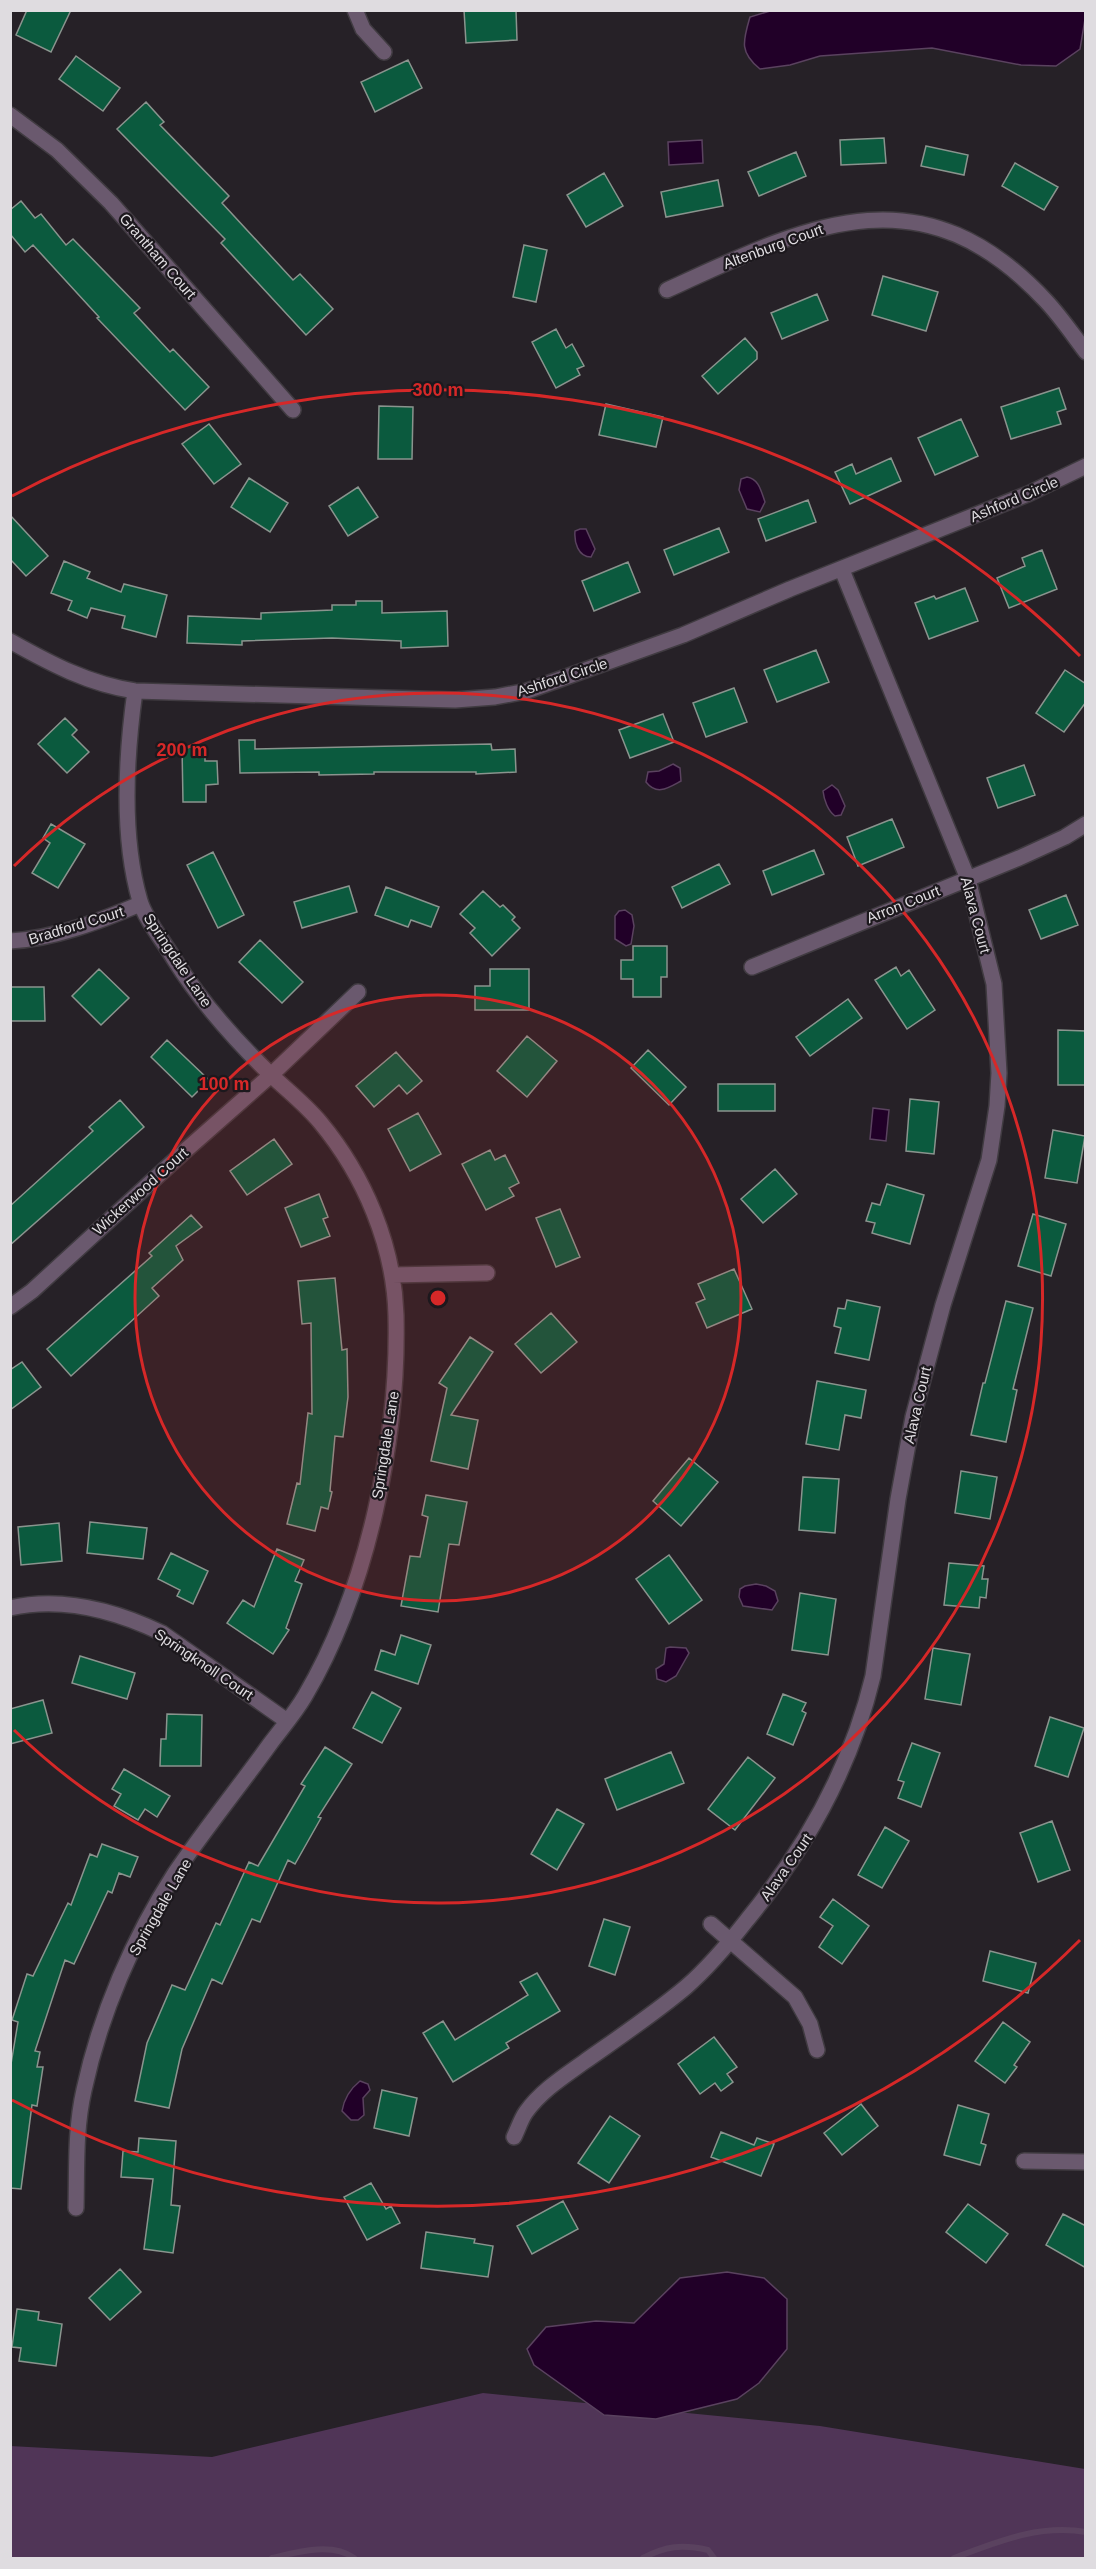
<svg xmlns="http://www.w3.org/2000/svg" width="1096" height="2569" viewBox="0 0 1096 2569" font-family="Arial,sans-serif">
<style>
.green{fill:#503557}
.water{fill:#210028;stroke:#5a425f;stroke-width:1.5}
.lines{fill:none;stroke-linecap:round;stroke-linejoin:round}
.stream{stroke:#5a425f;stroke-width:6}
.building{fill:#0b5a3e;stroke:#8a948e;stroke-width:1.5}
.minor-casing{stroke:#403b41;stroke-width:18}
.minor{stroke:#6a596e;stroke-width:15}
.ring{fill:none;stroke:#d62828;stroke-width:3}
.labels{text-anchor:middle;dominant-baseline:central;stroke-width:4.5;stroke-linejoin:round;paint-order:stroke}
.street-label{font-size:15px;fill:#dfdce0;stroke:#1c181d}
.centre{fill:#d62828;stroke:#1c181d;stroke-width:3}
.ring-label{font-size:18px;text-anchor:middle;font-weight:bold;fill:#d62828;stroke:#1c181d;stroke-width:4.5;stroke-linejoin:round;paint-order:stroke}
</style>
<rect width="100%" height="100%" fill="#262127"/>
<path class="green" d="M483,2393L820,2426L1085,2469V2558H11L10,2446L212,2457Z"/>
<path class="water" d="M770,11L1085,10L1086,13L1080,49L1056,66L1021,65L932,48L820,56L790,65L760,69C739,52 743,41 750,17Z
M702,140L703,163L669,165L668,142Z
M747,477C759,479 761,491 765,502L760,512L747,509L739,490L741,479Z
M580,529H586L595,549L591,557C578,557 574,542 575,531Z
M673,764L680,768L681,781C668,788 657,796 646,782L648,772L659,771Z
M832,785L838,790L845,806L841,815L835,816C828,811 824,800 823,791Z
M625,910L632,915L634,926L631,944L626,946L615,939V916L619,911Z
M873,1108L889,1110L886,1141L870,1139Z
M756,1584L766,1586L775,1591L778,1601L772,1610L743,1606L739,1597L740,1589L745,1586Z
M670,1647L686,1648L689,1653L676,1676L666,1682L657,1679L656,1669L664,1664L666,1648Z
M360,2081L368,2084L370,2090L363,2098L364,2115L358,2120H351L342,2111C344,2099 350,2089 360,2081Z
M727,2272L764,2278L787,2299V2349L759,2383L737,2399L656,2419L604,2415L534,2365L527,2349L546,2327L596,2321L634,2323L680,2278Z"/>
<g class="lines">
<path class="stream" d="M272,2558C297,2552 332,2542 354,2558
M643,2558C666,2546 682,2544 708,2550L714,2558
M954,2558C997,2542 1038,2524 1086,2532"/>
</g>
<path class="building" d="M27,10H71L51,52L16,35Z
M464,10H516L517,40L466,43Z
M76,56L120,88L103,111L59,79Z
M408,60L422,88L375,112L361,82Z
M146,102L164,122L160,125L229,196L222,203L293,280L300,274L333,309L306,335L221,243L225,239L117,129Z
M884,138L886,163L841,165L840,140Z
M926,146L968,155L964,175L921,166Z
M796,152L806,176L759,196L748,172Z
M1015,163L1058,187L1044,210L1002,186Z
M604,173L623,206L586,227L567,195Z
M718,180L723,206L666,217L661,192Z
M21,201L35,218L41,214L66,245L73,239L140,308L134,313L170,352L173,349L209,387L185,410L97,318L99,317L33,245L25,252L10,234V210Z
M524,245L547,250L536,302L513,297Z
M883,276L938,292L926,331L872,315Z
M817,294L828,320L782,339L771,313Z
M556,329L566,348L572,344L584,366L577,369L580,375L556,388L532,342Z
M745,338L757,352V359L718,394L702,376Z
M1059,388L1066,409L1057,412L1061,424L1011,439L1001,407Z
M606,404L663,417L656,447L599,435Z
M379,406L413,407L412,459H378Z
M961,419L978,456L935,475L918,438Z
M209,424L241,464L214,484L182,444Z
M891,458L901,481L850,504L835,472L852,464L856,474Z
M249,478L288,503L270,532L231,507Z
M358,487L378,517L348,536L329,506Z
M808,500L816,522L766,541L758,519Z
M10,515L48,556L26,576L10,559Z
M719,528L729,552L674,575L664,550Z
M1042,550L1057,589L1009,608L997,578L1025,566L1022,558Z
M64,561L90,572L87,578L121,592L124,584L167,595L156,637L122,628L125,616L91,608L87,618L68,610L72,601L51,593Z
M628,562L640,592L594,611L582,581Z
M965,588L978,621L929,639L915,603L934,596L936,599Z
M356,601H382V613L447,611L448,646L401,648V641L332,638L242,641V645L187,643L188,616L261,619V613L332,610V605H356Z
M816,650L829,682L777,702L764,670Z
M1065,670L1086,684V702L1064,732L1036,713Z
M734,688L747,722L706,737L693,703Z
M663,714L674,742L630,758L619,730Z
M65,718L77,730L72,735L89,752L67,773L38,744Z
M239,740H255V749L491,744L492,750L515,749L516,772L476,774V772H374V774L319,775V772L240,773Z
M205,746V761H217L218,784L206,785V802H183L182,747Z
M1024,765L1035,795L998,808L987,778Z
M892,819L904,847L858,866L847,837Z
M51,824L85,844L58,888L32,873L50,843L43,838Z
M814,850L824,874L772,895L763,871Z
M213,852L244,915L218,928L187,865Z
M719,864L730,884L682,908L672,887Z
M349,886L357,912L302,928L294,902Z
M386,887L439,907L431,927L411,920L408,927L375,915Z
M483,891L500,907L503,905L515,917L512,920L520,928L492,956L470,933L475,928L460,914Z
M1066,895L1078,925L1041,939L1029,910Z
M260,940L303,982L282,1003L239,962Z
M633,946H667V977H661V997H633V979H621V960H633Z
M896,967L901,976L909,970L935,1010L907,1029L875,980Z
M99,969L129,998L101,1025L72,996Z
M490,969H529V1010H475V986H490Z
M10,987H44L45,1021H10Z
M848,999L862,1018L810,1056L796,1037Z
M1058,1030L1086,1031V1085H1058Z
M527,1036L557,1061L527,1097L497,1071Z
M167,1040L209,1080L192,1097L151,1057Z
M648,1050L686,1087L669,1105L631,1068Z
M396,1052L422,1081L407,1094L399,1085L374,1107L356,1086Z
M718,1084H775V1111H718Z
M910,1099L939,1102L934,1154L906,1151Z
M120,1100L144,1127L10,1245V1206L93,1131L89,1127Z
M418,1113L441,1154L410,1171L388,1129Z
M1053,1130L1085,1136L1077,1183L1045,1178Z
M274,1139L292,1164L247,1195L230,1171Z
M490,1150L495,1160L505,1155L519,1183L509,1188L514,1196L486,1210L462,1164Z
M775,1169L797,1194L763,1223L741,1199Z
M887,1184L924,1195L910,1244L872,1233L875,1223L866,1221L872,1203L880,1205Z
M319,1194L328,1217L323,1219L330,1236L301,1247L285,1208Z
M560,1209L580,1257L556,1267L536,1218Z
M1033,1214L1066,1224L1051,1276L1018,1266Z
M191,1215L202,1227L176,1246L183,1260L152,1288L159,1296L71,1376L47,1349L152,1256L149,1253Z
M734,1269L752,1309L707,1328L696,1303L705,1299L698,1284Z
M335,1278L342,1350L347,1349L348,1397L343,1437L335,1436L330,1491L332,1492L328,1509L321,1507L315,1531L287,1524L297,1483L300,1484L308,1413L312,1414L311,1323L302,1324L298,1281Z
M847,1300L880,1307L869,1360L835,1353L841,1328L834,1326L838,1308L845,1309Z
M1006,1301L1033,1308L1013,1389L1017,1390L1006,1442L971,1435L983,1383H985Z
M551,1313L577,1342L541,1373L515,1344Z
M470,1337L493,1352L451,1415L478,1420L468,1469L431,1461L447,1388L439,1383Z
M22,1362L41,1387L10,1410V1370Z
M817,1381L866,1390L861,1418L845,1415L839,1450L806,1444Z
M689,1458L718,1482L681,1526L653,1501Z
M961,1471L997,1477L990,1519L955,1513Z
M803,1477L839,1479L835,1533L799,1530Z
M426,1495L467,1502L459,1545L449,1544L438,1612L401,1606L410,1556L420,1557L428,1517L422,1515Z
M90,1522L147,1528L143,1559L87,1553Z
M59,1523L62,1561L21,1565L18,1527Z
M277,1549L304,1560L295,1581L302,1584L286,1628L289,1630L273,1654L227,1623L243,1600L254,1607Z
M171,1553L208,1571L193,1604L177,1596L180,1590L158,1579Z
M669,1555L702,1600L669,1624L636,1579Z
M949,1563L984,1566L982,1579H988L986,1598L980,1597L979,1608L944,1605Z
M800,1593L836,1599L828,1655L792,1650Z
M401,1635L431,1645L418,1684L375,1670L381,1650L395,1655Z
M933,1648L970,1654L961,1705L925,1699Z
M80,1656L135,1673L127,1699L72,1683Z
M372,1692L401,1708L382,1743L353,1728Z
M783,1694L806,1703L802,1711L806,1713L793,1745L767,1734Z
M43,1700L52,1733L10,1744V1709Z
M167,1714L202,1715L201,1766H160L161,1739H166Z
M1050,1717L1084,1728L1068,1777L1035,1766Z
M912,1743L940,1753L921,1807L898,1798L904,1782L898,1780Z
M325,1747L352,1764L318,1817L321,1818L295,1864L288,1860L260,1922L252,1919L222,1984L212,1979L182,2049L169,2108L135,2101L147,2043L172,1985L185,1990L216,1923L220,1925L249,1862L258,1866L305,1786L301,1784Z
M671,1752L684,1783L617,1810L605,1779Z
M748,1757L775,1778L735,1830L708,1809Z
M124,1769L170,1796L157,1817L145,1809L138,1820L114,1806L121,1794L112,1789Z
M557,1809L584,1824L557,1870L531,1854Z
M1052,1821L1070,1870L1038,1882L1020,1833Z
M885,1827L909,1841L882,1888L858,1875Z
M102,1844L138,1857L130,1877L119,1873L112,1893L108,1891L74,1964L65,1960L35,2051L40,2052L37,2067H43L37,2106L32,2105L21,2189L10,2188V2070L18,2022L12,2020L27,1974L33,1976L68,1903L71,1905L90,1854L97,1857Z
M833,1899L869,1926L842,1964L819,1947L833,1926L820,1917Z
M604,1919L630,1927L615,1975L589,1966Z
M990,1951L1036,1963L1028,1993L983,1981Z
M537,1973L560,2011L506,2043L509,2048L453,2082L423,2033L443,2021L455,2040L528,1995L520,1982Z
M1003,2022L1030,2042L1014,2065L1017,2067L1005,2083L975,2061Z
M714,2037L737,2067L727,2074L733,2082L721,2091L715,2083L700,2094L678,2064Z
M382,2090L417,2098L409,2136L374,2128Z
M861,2104L878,2126L842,2155L824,2133Z
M958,2105L989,2114L981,2143L986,2145L980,2165L944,2155Z
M610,2116L640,2136L609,2183L578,2163Z
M721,2132L754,2145L757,2138L774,2144L761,2176L711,2157Z
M139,2138L176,2141L171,2205L180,2206L173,2253L144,2249L153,2179L121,2177L123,2151L138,2152Z
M371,2183L386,2209L391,2206L400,2223L367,2240L344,2197Z
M563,2201L578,2229L532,2254L517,2226Z
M968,2204L1008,2234L986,2263L946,2232Z
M1063,2214L1086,2226V2268L1046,2245Z
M426,2232L475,2239L474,2243L493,2246L488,2277L421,2268Z
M120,2269L141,2292L110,2320L89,2298Z
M17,2309L39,2312L38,2320L62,2324L56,2366L19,2361L21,2348L12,2347Z"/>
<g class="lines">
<defs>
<path id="minor" d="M355,10L363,29L384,52
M10,115L57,150L111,203L293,410
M667,290C808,225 921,167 1046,301C1061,317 1073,335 1086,352
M10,641C51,664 89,684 135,691L455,700L495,697L527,691L683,635L790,589L1028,494L1086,466
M10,941C54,939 100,921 140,904
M752,967L1019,858L1065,837L1086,824
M392,1275L487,1273
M10,1307L32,1291L186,1150L271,1075L358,992
M10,1608C62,1596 116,1611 162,1633L287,1721
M711,1924L795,1997L810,2024L817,2050
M514,2137C518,2129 521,2119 526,2112C541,2091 563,2077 584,2062C618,2038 654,2014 686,1987C709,1967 729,1943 747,1920C806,1848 851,1768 873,1676L898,1499L913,1417L943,1305L989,1160L997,1106L999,1073L994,984L968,879L842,570
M1024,2161L1086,2162
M76,2208C77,2169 75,2129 84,2090C100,2015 133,1938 175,1873C205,1829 239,1787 270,1744C282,1728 295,1713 305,1696C368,1589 399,1438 396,1315C394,1245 364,1175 320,1122C305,1104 288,1091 271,1075C237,1042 199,999 174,959C163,940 146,921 140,901C121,836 126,756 135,691"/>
</defs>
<use href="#minor" class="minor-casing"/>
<use href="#minor" class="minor"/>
</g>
<circle cx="438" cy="1298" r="303" fill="#d62828" fill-opacity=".12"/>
<g class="ring">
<circle cx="438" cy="1298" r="303"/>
<path d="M14 866A605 605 0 1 1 14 1730"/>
<path d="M1080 1940A908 908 0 0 1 12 2100M12 496A908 908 0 0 1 1080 656"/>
</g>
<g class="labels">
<g class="street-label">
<text transform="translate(773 246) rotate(-20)">Altenburg Court</text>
<text transform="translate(158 256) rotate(49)">Grantham Court</text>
<text transform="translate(1014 499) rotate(-23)">Ashford Circle</text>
<text transform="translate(562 677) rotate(-18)">Ashford Circle</text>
<text transform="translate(903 904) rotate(-22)">Arron Court</text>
<text transform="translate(976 915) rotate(75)">Alava Court</text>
<text transform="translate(76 925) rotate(-17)">Bradford Court</text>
<text transform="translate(178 960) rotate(56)">Springdale Lane</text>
<text transform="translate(140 1191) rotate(-42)">Wickerwood Court</text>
<text transform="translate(917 1405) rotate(-77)">Alava Court</text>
<text transform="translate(385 1445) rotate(-81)">Springdale Lane</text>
<text transform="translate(204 1664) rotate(34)">Springknoll Court</text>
<text transform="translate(786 1867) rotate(-55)">Alava Court</text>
<text transform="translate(160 1907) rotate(-60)">Springdale Lane</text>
</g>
</g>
<circle cx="438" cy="1298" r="9" class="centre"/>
<g class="ring-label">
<text x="438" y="396">300 m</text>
<text x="182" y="756">200 m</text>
<text x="224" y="1090">100 m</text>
</g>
<rect width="1096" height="2569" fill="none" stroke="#dfdce0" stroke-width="24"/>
</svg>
